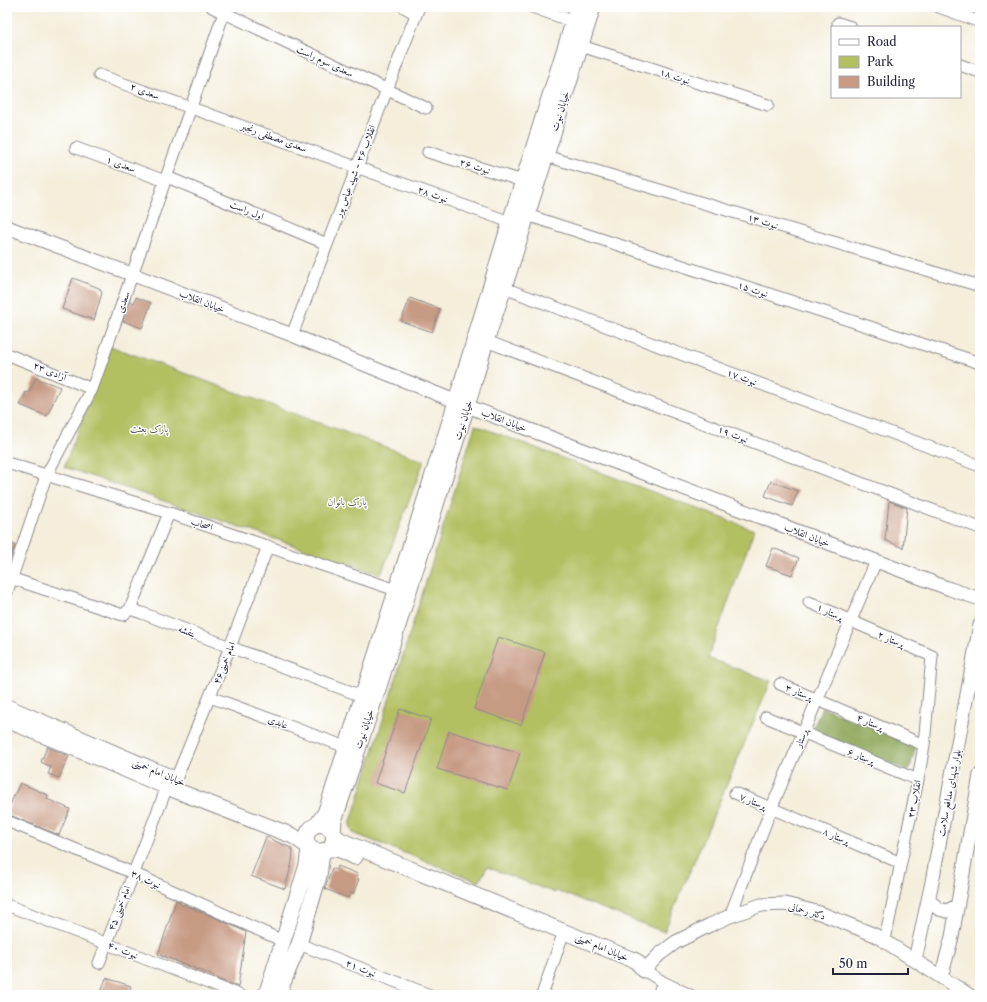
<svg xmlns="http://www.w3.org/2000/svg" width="987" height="1002" viewBox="0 0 987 1002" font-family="'Libre Caslon Text',Amiri,serif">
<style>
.green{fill:#b3c062;stroke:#6a714e}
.forest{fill:#8ea658;stroke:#58644a}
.building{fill:#c79a83}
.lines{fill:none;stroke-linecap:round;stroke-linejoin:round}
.minor-casing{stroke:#8b888b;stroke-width:13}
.tertiary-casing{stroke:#8b888b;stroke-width:15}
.secondary-casing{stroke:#8b888b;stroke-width:17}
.minor{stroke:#fff;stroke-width:11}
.tertiary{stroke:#fff;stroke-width:13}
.secondary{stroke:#fff;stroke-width:15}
.labels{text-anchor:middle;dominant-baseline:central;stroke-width:3;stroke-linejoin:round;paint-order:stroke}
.street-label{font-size:10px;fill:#22223b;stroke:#fff}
.park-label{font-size:10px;fill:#555949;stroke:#fff}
</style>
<rect width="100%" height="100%" fill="#fff"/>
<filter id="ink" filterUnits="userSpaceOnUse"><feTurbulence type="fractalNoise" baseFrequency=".025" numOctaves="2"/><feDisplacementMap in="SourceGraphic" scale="8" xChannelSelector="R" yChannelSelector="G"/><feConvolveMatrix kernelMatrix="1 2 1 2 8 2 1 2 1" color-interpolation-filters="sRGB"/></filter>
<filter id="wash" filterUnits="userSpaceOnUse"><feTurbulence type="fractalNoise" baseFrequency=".012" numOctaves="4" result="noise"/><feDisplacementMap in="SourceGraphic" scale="16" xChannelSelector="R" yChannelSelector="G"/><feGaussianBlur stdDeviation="0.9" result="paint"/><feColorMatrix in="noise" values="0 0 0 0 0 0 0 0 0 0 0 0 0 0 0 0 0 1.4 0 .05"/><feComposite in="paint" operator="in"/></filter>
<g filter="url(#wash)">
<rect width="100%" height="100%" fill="#f4eedb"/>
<path class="green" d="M110,346L424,461L381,575L64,467Z
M475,425L754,530L708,658L771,681L664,932L557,891L555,893L487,867L479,882L353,833L350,825Z"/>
<path class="forest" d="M822,707L916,746L909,771L812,731Z"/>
<g id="blocks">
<path class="building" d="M73,278L99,288L102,293L94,320L62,309Z
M136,297L151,303L142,328L123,321L130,301L134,303Z
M410,298L440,309L432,332L401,321Z
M36,378L60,387L47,416L20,405L26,392L29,393Z
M771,481L798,491L792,506L765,496Z
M889,501L907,508L903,548L885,540Z
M7,542L15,545L7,569Z
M773,548L799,558L792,575L766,566Z
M498,637L545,652L521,725L474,709Z
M400,709L431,719L405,793L375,783Z
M449,731L520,753L508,790L437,769Z
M47,747L69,756L59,778L48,774L51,767L41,762Z
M20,783L48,795L47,799L70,809L59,835L7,814V811Z
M266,837L291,848L293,851L292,862L285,889L251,876Z
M338,866L358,874L356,878L359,879L353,894L350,893L348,898L325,889L332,868L336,870Z
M176,900L181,903V905H186V907H190L191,908H194L196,911H200V913L203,912L246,932L238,987L220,980L209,974V973H204L203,971H200L199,969L195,970L194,967H189V965H185V964H180V962H176V960H171V959L166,958V956L162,957V955H158Z
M106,978L131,986L128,995H100Z"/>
</g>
</g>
<g filter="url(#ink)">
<use href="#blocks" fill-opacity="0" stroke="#8b888b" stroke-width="1"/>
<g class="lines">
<defs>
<path id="minor" d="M212,7L426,108
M404,7L416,14
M532,7L574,22
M939,7L980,22
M838,23L851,27
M581,46L768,105
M960,65L980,72
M99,75L510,222
M76,148L165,181
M428,152L523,181
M546,156L980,286
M167,177L327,244
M527,215L980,363
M504,288L980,466
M292,335L419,7
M486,341L980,528
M7,354L92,389
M7,463L169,513L396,590
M7,577L123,615L130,609L142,613L230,647L362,696
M7,592L46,476L92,389L226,7
M809,602L851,621L932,656L924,745L918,780L885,940
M130,609L169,513
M780,684L924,745
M210,697L346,747
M766,717L918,780
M176,779L230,647L268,546
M735,793L901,863
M7,821L133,873L283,941
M7,905L239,995
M730,916L771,809L876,561
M299,944L430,995
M99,963L167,787
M644,970L663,982L690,995
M542,995L561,940
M658,995L663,982"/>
<path id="tertiary" d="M7,227L292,335L467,406L950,589L980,599
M928,900L939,909L947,911L957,906
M915,960L932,882L980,625
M644,970L660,954L676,942L710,925L730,916L761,905L785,904L820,913L875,935L969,995
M941,977L952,937L980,775"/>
<path id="secondary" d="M593,7L504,288L486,341L467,406L379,686L337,812L334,820L333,834L340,840L354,846L626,957L636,961L644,970
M7,707L170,777
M7,720L167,787L293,836L309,847L307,865L266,995
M317,825L325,813L330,799L451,418L510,222L578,7
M327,850C335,844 337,831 326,826C311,819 299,840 312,849C319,854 324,849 332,849C340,848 349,854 355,857
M278,995L299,944L319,876L322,852"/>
</defs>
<use href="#minor" class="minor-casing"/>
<use href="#tertiary" class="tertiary-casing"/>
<use href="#secondary" class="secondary-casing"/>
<use href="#minor" class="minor"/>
<use href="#tertiary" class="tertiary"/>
<use href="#secondary" class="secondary"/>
</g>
</g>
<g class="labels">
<g class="street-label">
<text transform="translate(325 61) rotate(25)">سعدی سوم راست</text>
<text transform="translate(675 76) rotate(18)">نبوت ۱۸</text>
<text transform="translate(145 91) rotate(20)">سعدی ۲</text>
<text transform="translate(560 111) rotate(-73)">خیابان نبوت</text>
<text transform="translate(274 137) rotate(20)">سعدی مصطفی رنجبر</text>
<text transform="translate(121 164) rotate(20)">سعدی ۱</text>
<text transform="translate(475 166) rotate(17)">نبوت ۲۶</text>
<text transform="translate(355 171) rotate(-69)">انقلاب ۲۶ - شهید عباس پور</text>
<text transform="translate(433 194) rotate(20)">نبوت ۲۸</text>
<text transform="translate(247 210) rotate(23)">اول راست</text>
<text transform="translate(763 221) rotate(17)">نبوت ۱۳</text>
<text transform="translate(753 289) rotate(18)">نبوت ۱۵</text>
<text transform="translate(202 301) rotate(21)">خیابان انقلاب</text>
<text transform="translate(123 302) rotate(-71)">سعدی</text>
<text transform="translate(50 371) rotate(22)">آزادی ۲۳</text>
<text transform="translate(742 377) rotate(20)">نبوت ۱۷</text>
<text transform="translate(463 420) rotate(-73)">خیابان نبوت</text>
<text transform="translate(504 420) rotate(21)">خیابان انقلاب</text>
<text transform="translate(733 434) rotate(21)">نبوت ۱۹</text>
<text transform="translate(202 524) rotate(18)">اصحاب</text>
<text transform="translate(807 535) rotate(21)">خیابان انقلاب</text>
<text transform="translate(830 612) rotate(25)">پرستار ۱</text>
<text transform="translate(187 631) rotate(21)">بنفشه</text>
<text transform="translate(891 639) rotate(23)">پرستار ۲</text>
<text transform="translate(224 663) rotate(-68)">امام خمینی۴۶</text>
<text transform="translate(799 692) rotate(22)">پرستار ۳</text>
<text transform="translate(278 722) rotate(20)">عابدی</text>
<text transform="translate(870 722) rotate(23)">پرستار ۴</text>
<text transform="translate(364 729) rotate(-71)">خیابان نبوت</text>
<text transform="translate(801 738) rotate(-67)">پرستار</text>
<text transform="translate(861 756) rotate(22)">پرستار ۶</text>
<text transform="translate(159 772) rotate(23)">خیابان امام خمینی</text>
<text transform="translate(949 793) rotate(-79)">بلوار شهدای مدافع سلامت</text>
<text transform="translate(914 799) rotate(-79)">انقلاب ۲۳</text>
<text transform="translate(753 801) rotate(23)">پرستار ۷</text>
<text transform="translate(836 836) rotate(23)">پرستار ۸</text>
<text transform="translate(146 879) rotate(24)">نبوت ۳۸</text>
<text transform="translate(119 908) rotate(-69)">امام خمینی ۴۵</text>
<text transform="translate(807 911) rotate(16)">دکتر رحمانی</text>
<text transform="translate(602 947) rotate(23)">خیابان امام خمینی</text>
<text transform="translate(123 950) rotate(21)">نبوت ۴۰</text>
<text transform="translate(361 968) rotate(21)">نبوت ۲۱</text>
</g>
<g class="park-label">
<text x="149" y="428">پارک بعثت</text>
<text x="347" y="501">پارک بانوان</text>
</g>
</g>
<rect width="987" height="1002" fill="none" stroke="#fff" stroke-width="24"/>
<rect x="831" y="26" width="130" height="72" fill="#ffffff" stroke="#a7a7b1"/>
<rect x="839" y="39" width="20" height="6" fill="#ffffff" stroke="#a7a7b1"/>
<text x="867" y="46" font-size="12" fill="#22223b">Road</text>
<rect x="839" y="56" width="20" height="12" fill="#b3c062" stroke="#a7a7b1"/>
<text x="867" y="66" font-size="12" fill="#22223b">Park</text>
<rect x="839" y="76" width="20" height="12" fill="#c79a83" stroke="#a7a7b1"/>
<text x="867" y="86" font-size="12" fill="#22223b">Building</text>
<path d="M833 968v6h75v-6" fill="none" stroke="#22223b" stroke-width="2"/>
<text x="839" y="968" font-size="12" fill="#22223b" stroke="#ffffff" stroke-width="3" paint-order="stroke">50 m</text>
</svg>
